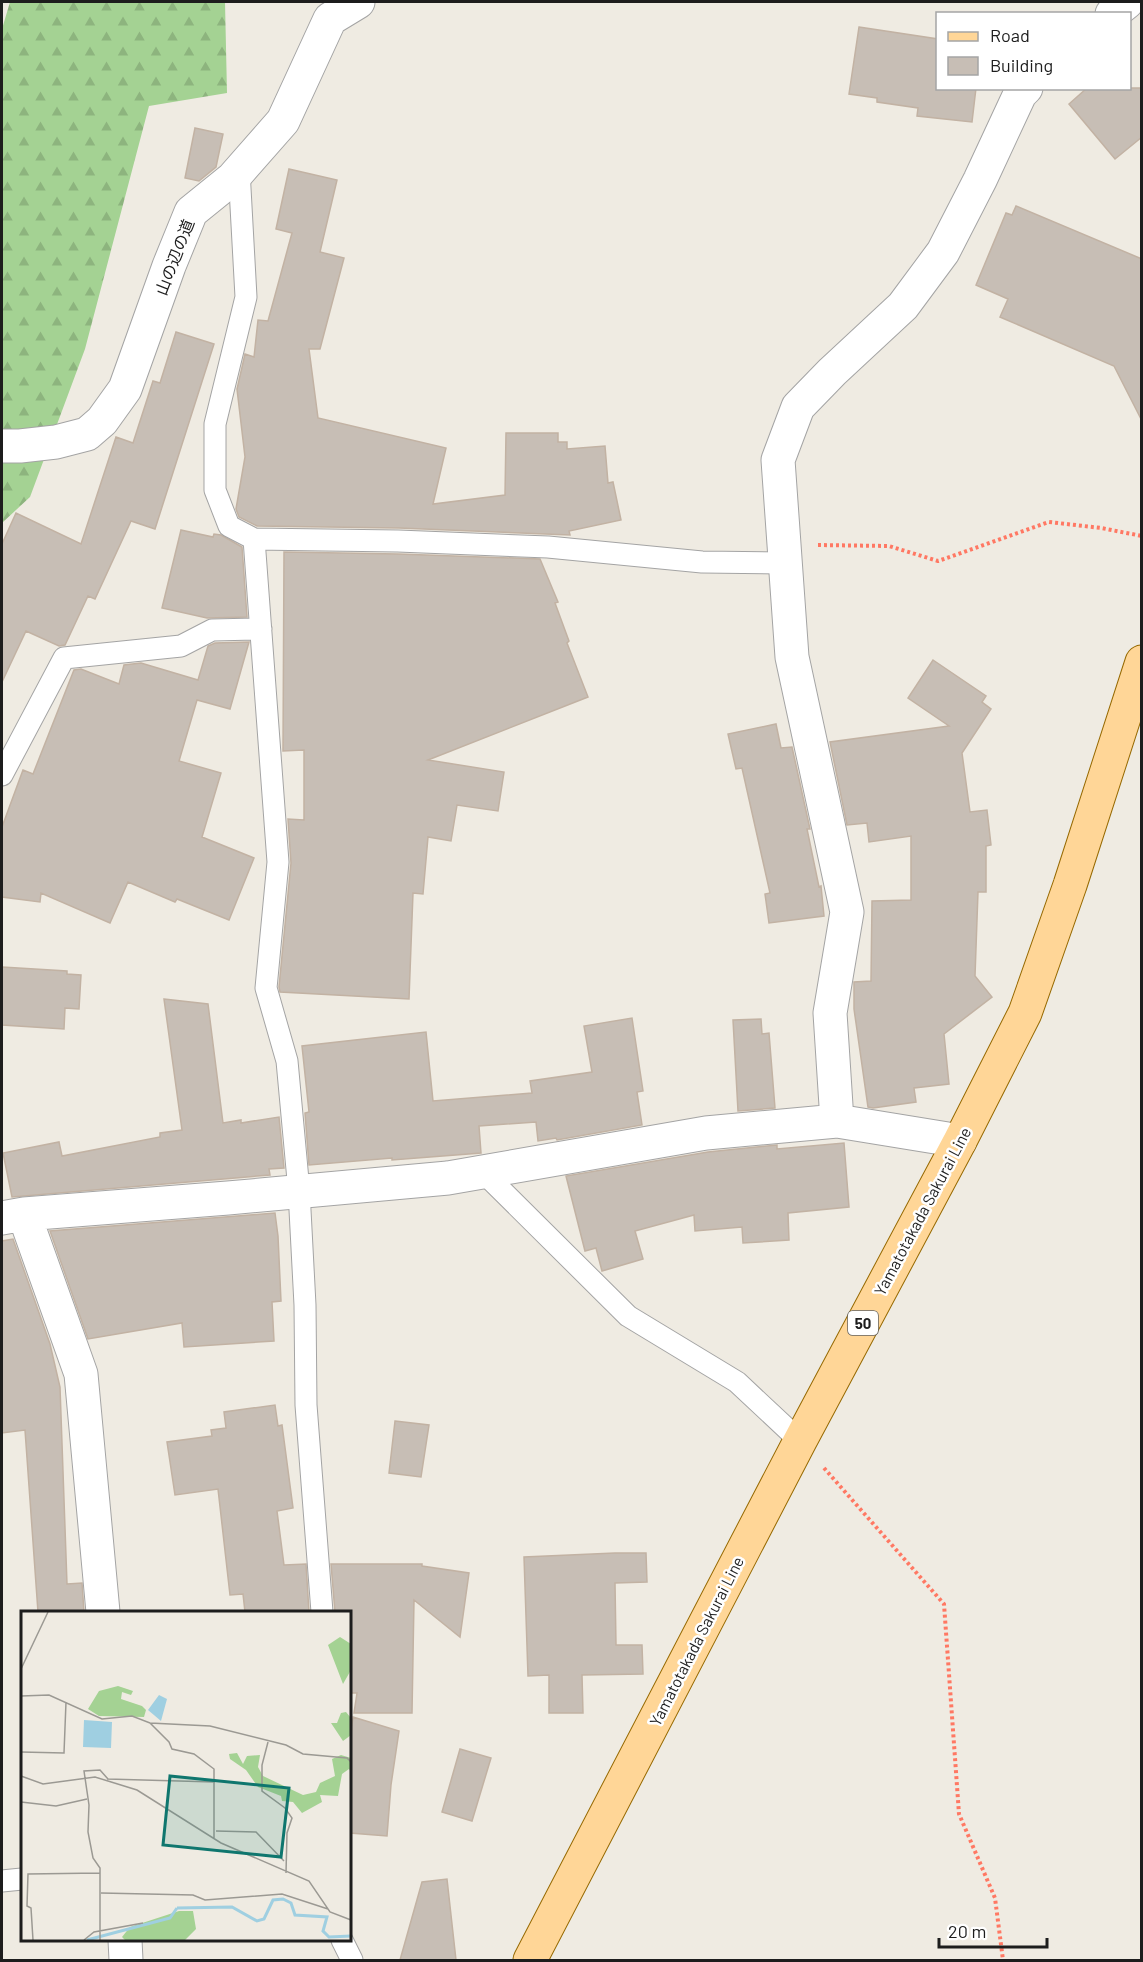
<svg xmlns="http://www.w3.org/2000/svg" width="1143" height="1962" viewBox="0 0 1143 1962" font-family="Barlow,'Noto Sans JP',sans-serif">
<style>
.forest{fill:url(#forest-firs)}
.building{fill:#c7beb5;stroke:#c2b2a3;stroke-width:1.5}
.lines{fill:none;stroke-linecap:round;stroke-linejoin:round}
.service-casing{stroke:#a4a4a4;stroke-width:23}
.minor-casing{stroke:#a4a4a4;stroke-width:35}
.primary-casing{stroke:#966900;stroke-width:35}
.path{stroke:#ff7863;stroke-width:4;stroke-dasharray:3 3;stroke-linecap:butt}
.service{stroke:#fff;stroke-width:21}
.minor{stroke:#fff;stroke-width:33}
.primary{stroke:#ffd697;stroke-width:33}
.labels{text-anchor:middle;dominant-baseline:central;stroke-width:5;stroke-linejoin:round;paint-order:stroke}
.shield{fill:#fff;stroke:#616161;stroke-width:1.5}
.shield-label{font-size:15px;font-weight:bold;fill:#1d1d1d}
.street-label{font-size:16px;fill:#1d1d1d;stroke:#fff}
.inset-river{fill:none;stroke:#9fcfe1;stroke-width:3}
.inset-road{fill:none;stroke:#9b9993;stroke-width:1.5}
.view{fill:#0f766e;fill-opacity:0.15;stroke:#0f766e;stroke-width:3}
.inset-edge{fill:none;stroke:#1d1d1d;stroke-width:3}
</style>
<defs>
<pattern id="forest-firs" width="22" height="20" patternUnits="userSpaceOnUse" patternTransform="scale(1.5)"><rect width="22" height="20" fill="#a4d293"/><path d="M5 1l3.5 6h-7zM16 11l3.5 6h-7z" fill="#8db47e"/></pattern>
</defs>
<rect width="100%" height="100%" fill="#efebe2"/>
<path class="forest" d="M10,2H225L227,93L149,106L85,349L30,497L2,523V29Z"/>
<path class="building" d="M859,27L938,39V88H976L972,122L917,116L918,108L877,102V98L849,94Z
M1087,88H1142V137L1115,159L1069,104Z
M195,128L223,134L216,167L199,181L185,178Z
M289,169L337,180L320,252L344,258L320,349H309L318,418L446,448L433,504L505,495L506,433H558V442H567V449L605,446L608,483L613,482L621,520L569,531L570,535L399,528L257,526L239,517L236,509L245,457L237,389L245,354L254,357L258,320L268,321L292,233L276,229Z
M1016,206L1142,259V421L1114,366L1000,317L1008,299L976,285L1006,213L1012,215Z
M176,332L214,344L155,529L131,521L95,599L88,596L65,645L59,646L26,631L2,682V544L16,513L81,544L116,437L133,443L153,381L160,383Z
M181,530L213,537L214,534L221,535L242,547L247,617L207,618L162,608Z
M284,552L398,554L540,559L558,602L555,603L569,641L567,643L588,697L428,760L504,772L498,811L457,805L451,841L428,837L423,894L413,893L409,999L280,992L279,987L291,863L288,819L304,820V750L283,751Z
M249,642L230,709L197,700L179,761L221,773L202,837L254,858L229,920L177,899L175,902L128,882L110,923L41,893L40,902L2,897V827L23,770L33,774L74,670L81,669L119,684L124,665L141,663L198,680L208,646L215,643Z
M933,660L986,696L982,702L991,709L962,753L970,812L987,810L991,845L986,846V892H978L975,976L992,997L944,1034L949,1084L914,1088L916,1102L873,1108L868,1107L854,1009V982L871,981L872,901L911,900V836L869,842L867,823L847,825L830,742L949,726L908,698Z
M776,724L781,748L792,747L810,829H807L819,887L821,886L824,916L769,923L765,894L770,893L742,768L736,769L728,734Z
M2,967L67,971V974L81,975L79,1009L65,1008L64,1029L2,1025Z
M164,999L208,1004L223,1123L241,1120V1123L279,1117L284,1168L269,1169L270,1175L12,1197L3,1153L59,1142L62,1156L160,1137V1133L182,1130Z
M632,1018L643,1091L637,1092L642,1125L557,1140L556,1138L538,1141L536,1122L479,1126L481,1153L392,1160V1158L309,1165L305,1113L309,1112L302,1046L426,1032L433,1101L532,1093L530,1081L592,1072L584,1026Z
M761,1019L762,1034L769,1033L775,1108L738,1111L733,1020Z
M844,1143L849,1207L788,1213L789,1240L743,1243L742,1227L695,1231L694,1215L635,1231L643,1259L602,1271L596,1248L585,1251L566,1176L708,1152L777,1145V1149Z
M275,1213L278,1236L281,1301L272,1302L274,1341L184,1347L182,1323L88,1339L50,1231Z
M13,1239L50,1344L60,1387L67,1584L82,1583L84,1612H38L25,1430L2,1433V1241Z
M275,1405L278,1426L282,1425L293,1508L277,1511L284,1565L306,1564L309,1612H245L243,1594L230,1595L218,1489L175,1495L167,1442L212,1436L211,1430L226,1428L224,1412Z
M395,1421L429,1425L421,1477L389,1473Z
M615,1553H646L647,1582L615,1583L616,1645H642L643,1674L582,1675L583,1713H549V1675L528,1676L524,1557Z
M331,1564H422V1566L469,1573L460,1637L414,1600L412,1713H354L357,1693H350V1612H335Z
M353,1717L399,1731L391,1785L387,1836L350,1833V1742Z
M460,1749L491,1758L472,1821L442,1812Z
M447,1879L456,1960H400L422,1882Z"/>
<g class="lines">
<defs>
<path id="service" d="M239,170L246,297L215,424V490L229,526L254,539L398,541L548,547L702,562L786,563
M254,539L278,862L266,988L287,1061L299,1191L305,1305L306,1405L322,1612
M2,775L64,658L181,646L212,630L261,629
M483,1172L628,1316L737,1382L800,1441
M2,1881L22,1879
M342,1940L352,1960"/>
<path id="minor" d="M1112,14L1127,2
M2,446H20L56,442L87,434L102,421L125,389L169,266L191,212L233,178L283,121L330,19L358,2
M837,1121L830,1013L847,912L792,657L778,460L798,407L832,372L903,306L943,252L980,180L1020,94L1026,88
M24,1214L81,1374L103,1612
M2,1218L24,1214L228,1198L448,1178L706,1133L837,1121L960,1141
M125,1940L126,1960"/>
<path id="primary" d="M530,1960L800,1441L960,1141L1025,1013L1070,885L1142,662"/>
</defs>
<use href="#service" class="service-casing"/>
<use href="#minor" class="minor-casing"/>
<use href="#primary" class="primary-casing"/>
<path class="path" d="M818,545L889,546L938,561L1049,522L1101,528L1142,536
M824,1468L944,1604L959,1814L995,1898L1003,1960"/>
<use href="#service" class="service"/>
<use href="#minor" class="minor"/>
<use href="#primary" class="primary"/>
</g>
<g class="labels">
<rect class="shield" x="848" y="1311" width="30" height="24" rx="4.5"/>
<g class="shield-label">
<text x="863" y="1323">50</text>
</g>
<g class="street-label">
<text transform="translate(174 257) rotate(-69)">山の辺の道</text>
<text transform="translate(922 1211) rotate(-62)">Yamatotakada Sakurai Line</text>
<text transform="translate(696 1641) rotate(-63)">Yamatotakada Sakurai Line</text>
</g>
</g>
<g transform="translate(21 1611)">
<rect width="330" height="330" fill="#efebe2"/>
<path d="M319,26L330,33V59L322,73L307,34ZM97,75L112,80L110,84L101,81L100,88L121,95L125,99L123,106L78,105L67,98L78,80ZM325,101L330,107V124L322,130L310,112H316L320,102ZM216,142L222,153L226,145L239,144L237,156L242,165L282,184L295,181L299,172L314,165L311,148L320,144L330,147V161L328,158L321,163L317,185L299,184L301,191L281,202L272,191L261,190L260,185L237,176L225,159L209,148L208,143ZM158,300H172L175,318L164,329H104L101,326L109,316Z" fill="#a4d293"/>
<path d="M138,84L146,88L140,110L127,99ZM63,109L91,111L90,137L62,136Z" fill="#9fcfe1"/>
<path class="inset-river" d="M156,297L211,296L236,310L243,308L252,289L262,288L270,292L274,304L306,306L302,320L308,326L330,325M66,329L149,307L156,297"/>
<path class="inset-road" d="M0,58L27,1M0,85L28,84L81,108L111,105L129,112L189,115L265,134L282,143L326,147L330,151M129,112L148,131L151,138L173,143L193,158V228M247,131L241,154V180L264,197L271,207L266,222L265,262M0,141L43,142L45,91M0,165L22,173L74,166L116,179L200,232L288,270L309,301L330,309M86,168L194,171M0,191L35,195L66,188M195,220L235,221L263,250M80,282L172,284L184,289L261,283L307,298M12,329L10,297L6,295L7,263L79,262M63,329L73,321L122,312M79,329V257L72,247L67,221L68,194L63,160L79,159L87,168"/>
<path class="view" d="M149,165L268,177L260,246L142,234Z"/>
<rect width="330" height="330" class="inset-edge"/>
</g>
<rect width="1143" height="1962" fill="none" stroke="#1d1d1d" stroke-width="6"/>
<rect x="936" y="12" width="195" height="78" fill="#ffffff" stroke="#a5a5a5" stroke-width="1.5"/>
<rect x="948" y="32" width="30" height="9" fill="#ffd697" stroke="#a5a5a5" stroke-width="1.5"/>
<text x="990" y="42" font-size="18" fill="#1d1d1d">Road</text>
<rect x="948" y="57" width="30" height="18" fill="#c7beb5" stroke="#a5a5a5" stroke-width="1.5"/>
<text x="990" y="72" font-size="18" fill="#1d1d1d">Building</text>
<path d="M939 1938v9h108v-9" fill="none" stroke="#1d1d1d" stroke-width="3"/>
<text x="948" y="1938" font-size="18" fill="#1d1d1d" stroke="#ffffff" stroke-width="4.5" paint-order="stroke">20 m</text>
</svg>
